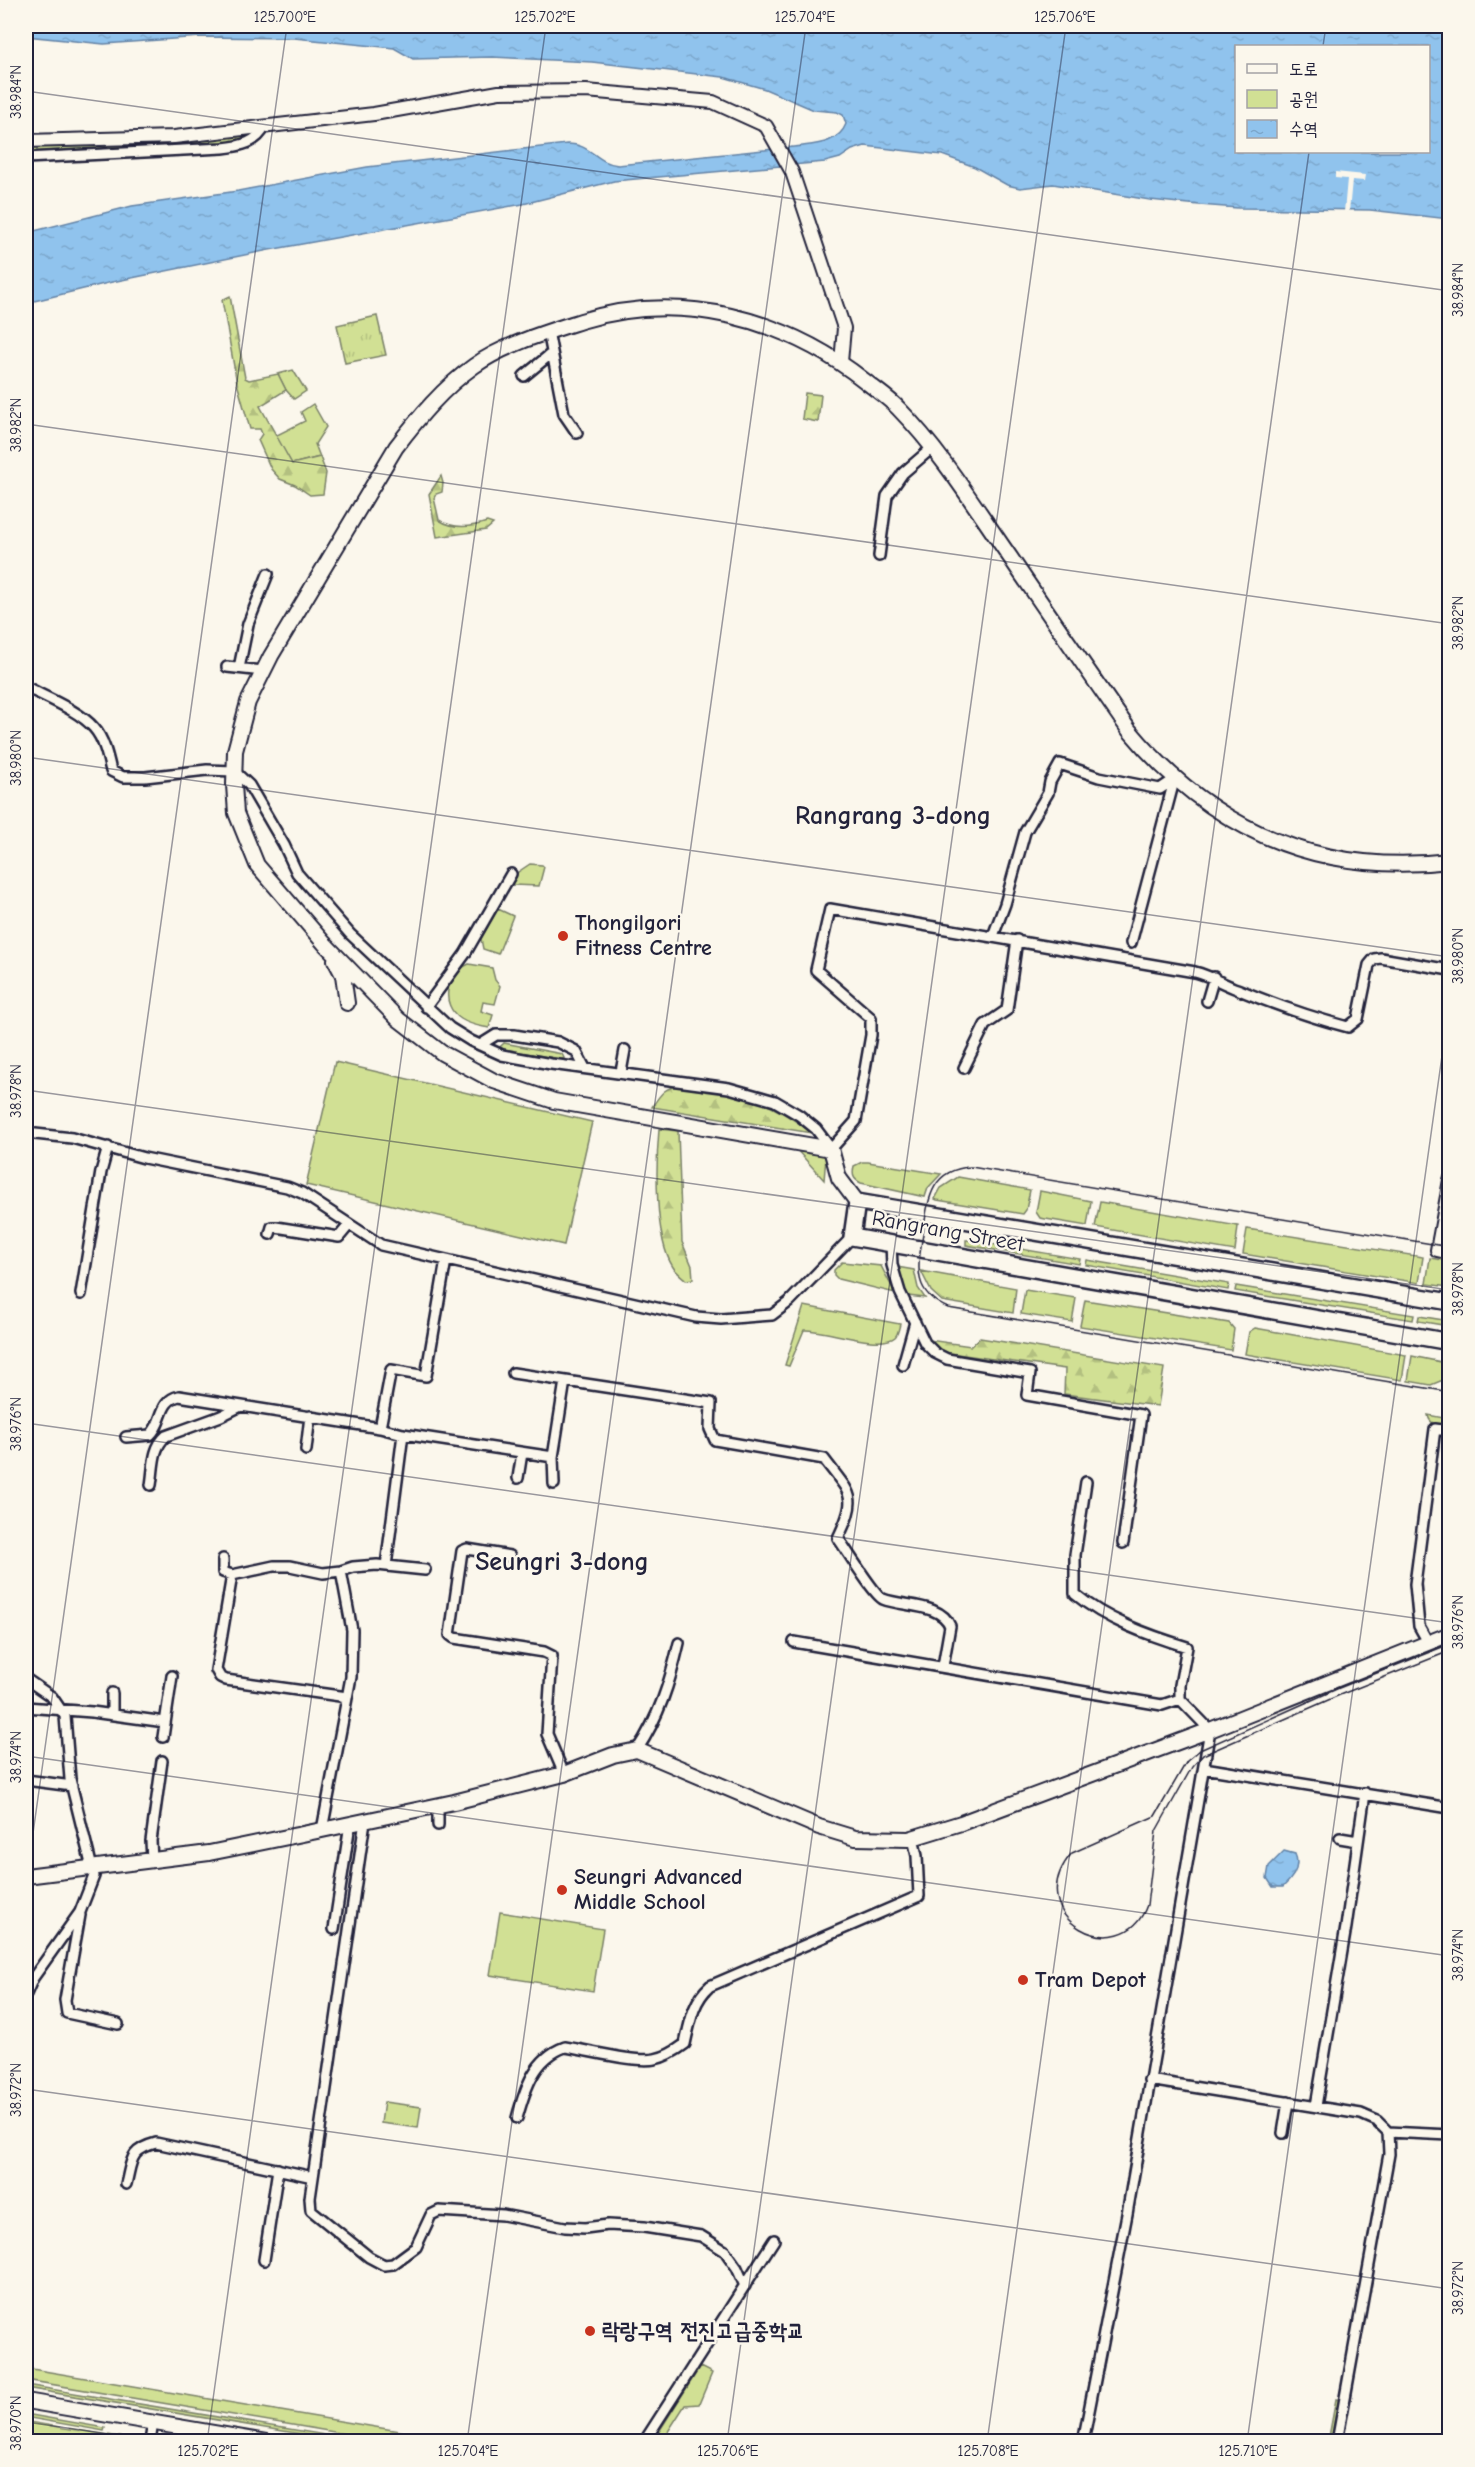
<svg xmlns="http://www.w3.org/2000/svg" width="1475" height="2467" viewBox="0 0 1475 2467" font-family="'Comic Neue','Poor Story',sans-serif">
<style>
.green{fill:#d1e094;stroke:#7a8168;stroke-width:1.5}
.forest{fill:url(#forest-firs);stroke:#7a8168;stroke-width:1.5}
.park{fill:url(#park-tufts);stroke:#7a8168;stroke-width:1.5}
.water{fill:url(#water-ripples);stroke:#6483a6;stroke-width:1.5;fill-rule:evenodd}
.pier{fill:#fbf7ec}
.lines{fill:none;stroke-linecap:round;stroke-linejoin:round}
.minor-casing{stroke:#22223b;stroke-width:14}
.tertiary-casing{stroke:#22223b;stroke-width:16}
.secondary-casing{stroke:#22223b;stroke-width:18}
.primary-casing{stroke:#22223b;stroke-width:20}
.minor{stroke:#fbf7ec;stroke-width:9}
.tertiary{stroke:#fbf7ec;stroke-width:12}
.secondary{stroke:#fbf7ec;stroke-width:14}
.primary{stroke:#fbf7ec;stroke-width:15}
.tram{stroke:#22223b;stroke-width:1.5}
.ticks{fill:none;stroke:#22223b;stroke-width:1.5;stroke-opacity:0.45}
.poi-dot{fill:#c8321e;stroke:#fbf7ec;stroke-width:2}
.labels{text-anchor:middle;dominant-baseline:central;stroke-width:5;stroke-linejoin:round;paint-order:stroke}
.poi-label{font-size:22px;font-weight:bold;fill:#22223b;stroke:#fbf7ec;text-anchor:start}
.street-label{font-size:22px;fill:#22223b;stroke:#fbf7ec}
.quarter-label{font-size:26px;font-weight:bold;fill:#22223b;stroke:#fbf7ec}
.neatline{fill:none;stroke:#22223b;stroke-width:2}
.ticks-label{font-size:15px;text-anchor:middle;fill:#22223b}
</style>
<defs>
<pattern id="forest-firs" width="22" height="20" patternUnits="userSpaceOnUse" patternTransform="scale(1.5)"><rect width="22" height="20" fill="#d1e094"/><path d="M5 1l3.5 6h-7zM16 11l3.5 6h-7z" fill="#b3c080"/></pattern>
<pattern id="park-tufts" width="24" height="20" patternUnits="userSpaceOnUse" patternTransform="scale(1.5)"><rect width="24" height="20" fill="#d1e094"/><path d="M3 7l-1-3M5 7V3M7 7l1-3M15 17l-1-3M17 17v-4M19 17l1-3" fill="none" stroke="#b3c080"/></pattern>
<pattern id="water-ripples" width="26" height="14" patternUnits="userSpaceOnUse" patternTransform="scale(1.5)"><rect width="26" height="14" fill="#90c3ed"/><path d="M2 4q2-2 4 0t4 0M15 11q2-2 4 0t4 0" fill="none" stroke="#7ca7cc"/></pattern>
</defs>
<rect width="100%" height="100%" fill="#fbf7ec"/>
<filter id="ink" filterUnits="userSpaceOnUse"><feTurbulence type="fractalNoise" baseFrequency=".0167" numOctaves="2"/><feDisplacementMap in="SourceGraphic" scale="12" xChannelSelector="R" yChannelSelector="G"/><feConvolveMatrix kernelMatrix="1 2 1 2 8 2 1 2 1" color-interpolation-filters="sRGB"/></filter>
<g filter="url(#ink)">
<path class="green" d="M254,135L253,138L219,146L26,153V147L148,144Z
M293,370L306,391L294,399L286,390L278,374Z
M313,404L326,427L315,444L320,457L292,464L275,436L305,421L301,412Z
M530,864L542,865L544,867L539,886L513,885L511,882L518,872Z
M498,909L513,916L498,954L483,949L481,939Z
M469,964L492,968L495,980L500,986L495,1004L483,1002L481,1011L493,1015L489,1028C480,1026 470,1025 461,1019C439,1004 446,974 469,964Z
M504,1043L562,1054L564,1058L561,1059L503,1049L500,1047Z
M335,1062L592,1122L564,1245L306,1185Z
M795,1148L820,1153L826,1157L824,1180Z
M862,1162H868L941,1174L928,1188L925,1197L861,1183C853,1179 852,1175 854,1166Z
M958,1177L1030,1190L1026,1210L1023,1214L937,1200L935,1199L941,1188Z
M1040,1191L1091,1201L1087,1226L1040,1218L1036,1212Z
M1100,1202L1238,1226L1235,1251L1095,1227Z
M1247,1229L1423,1257L1419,1283L1243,1254Z
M966,1240H967L1080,1259L1079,1264L966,1245Z
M1430,1258L1449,1261V1287L1426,1284Z
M1087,1260L1229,1284L1228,1290L1086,1265Z
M842,1262L881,1266L895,1293L838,1279L834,1275V1270Z
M897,1267L914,1270L918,1288L925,1298L908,1296L897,1274Z
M921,1271L1016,1288L1013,1313L942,1301L931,1291Z
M1236,1286L1414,1315L1413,1320L1235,1291Z
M1025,1290L1076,1298L1072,1322L1021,1314Z
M1085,1300L1229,1323L1234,1329L1231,1350L1080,1326Z
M804,1306L900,1324C899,1328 898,1334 895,1337C880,1350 824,1329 804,1330L789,1366L785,1365Z
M1419,1316L1449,1321V1326L1418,1321Z
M1255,1328L1406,1355L1402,1380L1245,1354L1249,1332Z
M1412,1356L1441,1362L1446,1371L1443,1380L1431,1385L1408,1381Z
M1428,1415L1449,1419V1427C1440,1426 1430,1426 1428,1415Z
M500,1912L603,1929L593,1991L490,1975Z
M384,2102L421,2107L418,2128L381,2123Z
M700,2367L712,2373L699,2404L685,2405L662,2441H653Z
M26,2368L458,2441H387L26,2380Z
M26,2385L361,2441H343L26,2388Z
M31,2415L105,2428L104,2431L30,2418Z
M28,2422L121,2437L120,2441H26V2423Z"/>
<path class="forest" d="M230,296L245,378L249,380L278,374L286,390L260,406L292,464L320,457L326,473L323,494L310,495L295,485L280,479L271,469L258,440L262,434L260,429H250L237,383L222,300Z
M805,393L821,395L818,422L802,419Z
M441,476L443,483L442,492L436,494L434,498L439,520C453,529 472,527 487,522L493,524L486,530L437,537L429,494Z
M682,1085C738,1093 766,1097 812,1133L652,1107C661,1093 665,1087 682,1085Z
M659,1129L678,1131L682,1242L692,1266L693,1279L686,1280C682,1276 676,1272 673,1267C654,1238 656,1163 659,1129Z
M980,1338L1164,1368L1158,1406L1064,1394L1065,1369L943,1352L929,1340L971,1346Z
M1336,2399L1341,2400L1333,2441L1328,2442Z"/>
<path class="park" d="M377,316L386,355L345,363L337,325Z"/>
<path class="water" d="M26,26H1449V219L1370,210L1238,208L1199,205L1150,200L1053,184L1020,188L1007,185L975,167L942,155L865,146L852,150L840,158L825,162L614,181L523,204L269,250L112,282L26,303V233L132,206L238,191L367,167L567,144C592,144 594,162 618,165L803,146C819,144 839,142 846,124L843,115L837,112L814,110L765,89L723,77L592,62L492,57L413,59L394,48L294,38L201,37L104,44L26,36ZM1236,46H1428V152H1236Z
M1284,1851L1295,1854C1301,1867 1292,1879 1283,1887H1273L1267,1878L1269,1866Z"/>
<path class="pier" d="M1335,172L1365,175L1364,181L1352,180L1349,212H1344L1347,179L1335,178Z"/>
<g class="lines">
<defs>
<path id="minor" d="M26,158L223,148C241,146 257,143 265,126
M548,331L564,414L577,433
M524,376L552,353
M879,556L887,496L903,473L932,448
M227,667L263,671
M239,668L248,624L268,574
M26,687C45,697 80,711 94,728C104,739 108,758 111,771L123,777H145L207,770L234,771L249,785L284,845L297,873L350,934L450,1028L471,1041L502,1055L551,1064L729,1088L775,1101L799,1115L816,1129L831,1149L856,1121L871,1035V1018L816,970L830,909L1195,972C1211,976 1223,984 1237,989C1273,1004 1310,1017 1348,1027L1358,1019L1369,965L1374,959L1381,958L1450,970
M993,936L1005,904L1025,832L1048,793L1050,782L1060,764L1099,777L1160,789L1175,779
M1131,943L1174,781
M1207,1001L1214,977
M426,1007L465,954L511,874
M480,1045L496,1035H514L558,1042L576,1051L585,1068
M964,1068L985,1025L1007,1010L1017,940
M621,1072L625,1050
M26,1133L72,1138L144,1158L287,1187L302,1193L381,1245L696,1317L721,1319L772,1315L789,1302L852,1237
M270,1234L272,1227H276L339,1237L349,1225
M891,1244L892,1265L900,1292L925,1343L935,1353L947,1359L1030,1373L1027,1395L1141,1415L1123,1543
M81,1294L101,1172L108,1147
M903,1365L915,1322
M513,1373L711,1403L710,1429L715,1440L824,1459C851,1495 859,1495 838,1538C846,1549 874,1595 883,1599C903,1607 941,1603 950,1626L943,1666
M380,1428L403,1434L553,1457
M126,1437L150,1435C164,1423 158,1401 179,1396L380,1428L391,1370L426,1376L446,1260
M306,1450L310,1416
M518,1478L522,1453
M554,1484L553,1457L565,1381
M151,1485C154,1468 152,1448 166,1436L221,1416L241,1406
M510,1556L467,1549L462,1551L450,1635L454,1638L544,1652L552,1656L547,1734L564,1774
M223,1559V1572L232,1575
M386,1566L403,1434
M794,1642L1162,1705L1180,1699
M1428,1642L1419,1626L1415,1584L1435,1429L1450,1431
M26,1679L52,1697L65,1716L70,1779L94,1876L80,1912L33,1978L26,1994
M347,1697L226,1680L220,1677L216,1670L232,1575L274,1566H290L323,1573L341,1571L353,1567L377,1565L425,1570
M26,1707L92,1712L165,1722
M112,1714V1693
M163,1737L172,1676
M637,1750C659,1717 670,1682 679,1643
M1204,1768L1450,1808
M26,1780L72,1786
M438,1805V1825
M365,1821L310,2198L311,2210L369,2257L384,2265L393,2264L416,2247L431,2215L439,2211L503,2215L565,2227L585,2228L608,2225L644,2227L701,2236L725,2251L737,2268L745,2286
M322,1830L351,1677L352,1630L341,1571
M1340,1838L1358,1841
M152,1860L151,1841L162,1761
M80,1915L65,2000L67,2013L118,2024
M334,1929L350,1824
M1149,2080L1361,2114L1377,2121L1388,2132L1389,2154L1337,2442
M1316,2106L1346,1927L1365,1793
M517,2118C525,2089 534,2058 565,2047C587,2050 635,2063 655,2059C665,2057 677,2050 685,2044C690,2022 693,2001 710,1986L919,1896L917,1856L913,1838
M1388,2132L1450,2135
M1283,2133L1288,2102
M126,2184C132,2161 129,2150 156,2143L313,2177
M264,2260L278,2169
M150,2442L153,2422
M644,2442L774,2240
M1083,2442L1127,2214L1210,1730L1180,1699V1685L1187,1647C1148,1635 1106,1620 1075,1594V1555L1086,1482"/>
<path id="tertiary" d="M26,141L174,137L374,114L499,92L586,91L713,102L766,126L792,172L844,328L841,362
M1450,1180L1437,1250L1450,1253"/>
<path id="secondary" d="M335,960L343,975L347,1003
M857,1202L839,1178L831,1149L554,1101L494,1081L442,1053L398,1019L324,943L257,865L236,813L234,785L235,751L248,702L271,656L396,447C419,417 443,388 474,366C503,345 547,332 581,321C680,290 785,318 865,381C876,390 889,398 899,409C942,453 975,507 1010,557C1049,615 1089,672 1129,730C1212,830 1319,876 1450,861
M26,1876L209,1853L322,1830L454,1802L564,1774L613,1755L637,1750L819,1827L855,1838L909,1839L961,1823L1210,1730L1450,1634
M26,2401L267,2442"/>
<path id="primary" d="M1450,1302L857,1202L852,1237L1450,1342"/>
</defs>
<use href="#minor" class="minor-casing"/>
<use href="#tertiary" class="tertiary-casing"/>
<use href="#secondary" class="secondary-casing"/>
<use href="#primary" class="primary-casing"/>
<use href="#minor" class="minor"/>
<use href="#tertiary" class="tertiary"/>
<use href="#secondary" class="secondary"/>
<use href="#primary" class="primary"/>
<path class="tram" d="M1450,1247L971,1167C930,1169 928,1201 923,1234C918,1266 911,1292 948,1308L1450,1392
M1450,1644L1339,1688L1200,1750L1187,1761L1155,1816L1072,1853C1017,1918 1123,1972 1147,1905L1156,1831L1192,1767L1203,1755L1342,1694L1450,1651"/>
</g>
</g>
<path class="ticks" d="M26,33L27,26M1323,46L1326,26M26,91L1450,291M26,424L1450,624M26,757L1450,957M26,1090L1450,1290M26,1423L1450,1623M26,1756L1450,1956M26,1883L287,26M26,2089L1450,2289M26,2422L164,2442M207,2442L546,26M467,2442L806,26M727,2442L1066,26M987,2442L1309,152M1247,2442L1450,999"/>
<g class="poi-dot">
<circle cx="563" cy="936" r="6"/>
<circle cx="562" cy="1890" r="6"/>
<circle cx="1023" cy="1980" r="6"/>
<circle cx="590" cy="2331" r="6"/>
</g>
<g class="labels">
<g class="poi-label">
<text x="575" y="923">Thongilgori<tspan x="575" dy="25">Fitness Centre</tspan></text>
<text x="574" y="1877">Seungri Advanced<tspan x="574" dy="25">Middle School</tspan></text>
<text x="1035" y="1980">Tram Depot</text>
<text x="602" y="2331">락랑구역 전진고급중학교</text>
</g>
<g class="street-label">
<text transform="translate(948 1231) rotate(10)">Rangrang Street</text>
</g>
<g class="quarter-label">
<text x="893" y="816">Rangrang 3-dong</text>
<text x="562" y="1562">Seungri 3-dong</text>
</g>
</g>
<rect width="1475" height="2467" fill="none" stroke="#fbf7ec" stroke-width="66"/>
<rect x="1235" y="45" width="195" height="108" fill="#fbf7ec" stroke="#a4a2a5" stroke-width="1.5"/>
<rect x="1247" y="64" width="30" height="9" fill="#fbf7ec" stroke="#a4a2a5" stroke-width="1.5"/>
<text x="1289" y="75" font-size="18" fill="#22223b">도로</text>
<rect x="1247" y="90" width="30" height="18" fill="#d1e094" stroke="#a4a2a5" stroke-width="1.5"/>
<text x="1289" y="105" font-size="18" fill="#22223b">공원</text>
<rect x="1247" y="120" width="30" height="18" fill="url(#water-ripples)" stroke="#a4a2a5" stroke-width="1.5"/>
<text x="1289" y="135" font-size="18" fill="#22223b">수역</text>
<rect x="33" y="33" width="1409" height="2401" class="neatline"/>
<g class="ticks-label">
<text x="285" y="22">125.700°E</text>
<text x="545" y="22">125.702°E</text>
<text x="805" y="22">125.704°E</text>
<text x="1065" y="22">125.706°E</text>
<text transform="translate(16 92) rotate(-90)" y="5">38.984°N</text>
<text transform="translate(1458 290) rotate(-90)" y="5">38.984°N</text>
<text transform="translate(16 425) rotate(-90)" y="5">38.982°N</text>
<text transform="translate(1458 623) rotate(-90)" y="5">38.982°N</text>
<text transform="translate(16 758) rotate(-90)" y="5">38.980°N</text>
<text transform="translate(1458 956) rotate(-90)" y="5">38.980°N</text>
<text transform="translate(16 1091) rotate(-90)" y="5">38.978°N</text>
<text transform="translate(1458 1289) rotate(-90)" y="5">38.978°N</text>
<text transform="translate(16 1424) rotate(-90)" y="5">38.976°N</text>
<text transform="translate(1458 1622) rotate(-90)" y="5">38.976°N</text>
<text transform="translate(16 1757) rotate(-90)" y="5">38.974°N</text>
<text transform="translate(1458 1955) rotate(-90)" y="5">38.974°N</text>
<text transform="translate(16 2090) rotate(-90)" y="5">38.972°N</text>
<text transform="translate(1458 2288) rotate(-90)" y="5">38.972°N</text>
<text transform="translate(16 2423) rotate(-90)" y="5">38.970°N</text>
<text x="208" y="2456">125.702°E</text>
<text x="468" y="2456">125.704°E</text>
<text x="728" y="2456">125.706°E</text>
<text x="988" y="2456">125.708°E</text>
<text x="1248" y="2456">125.710°E</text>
</g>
</svg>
